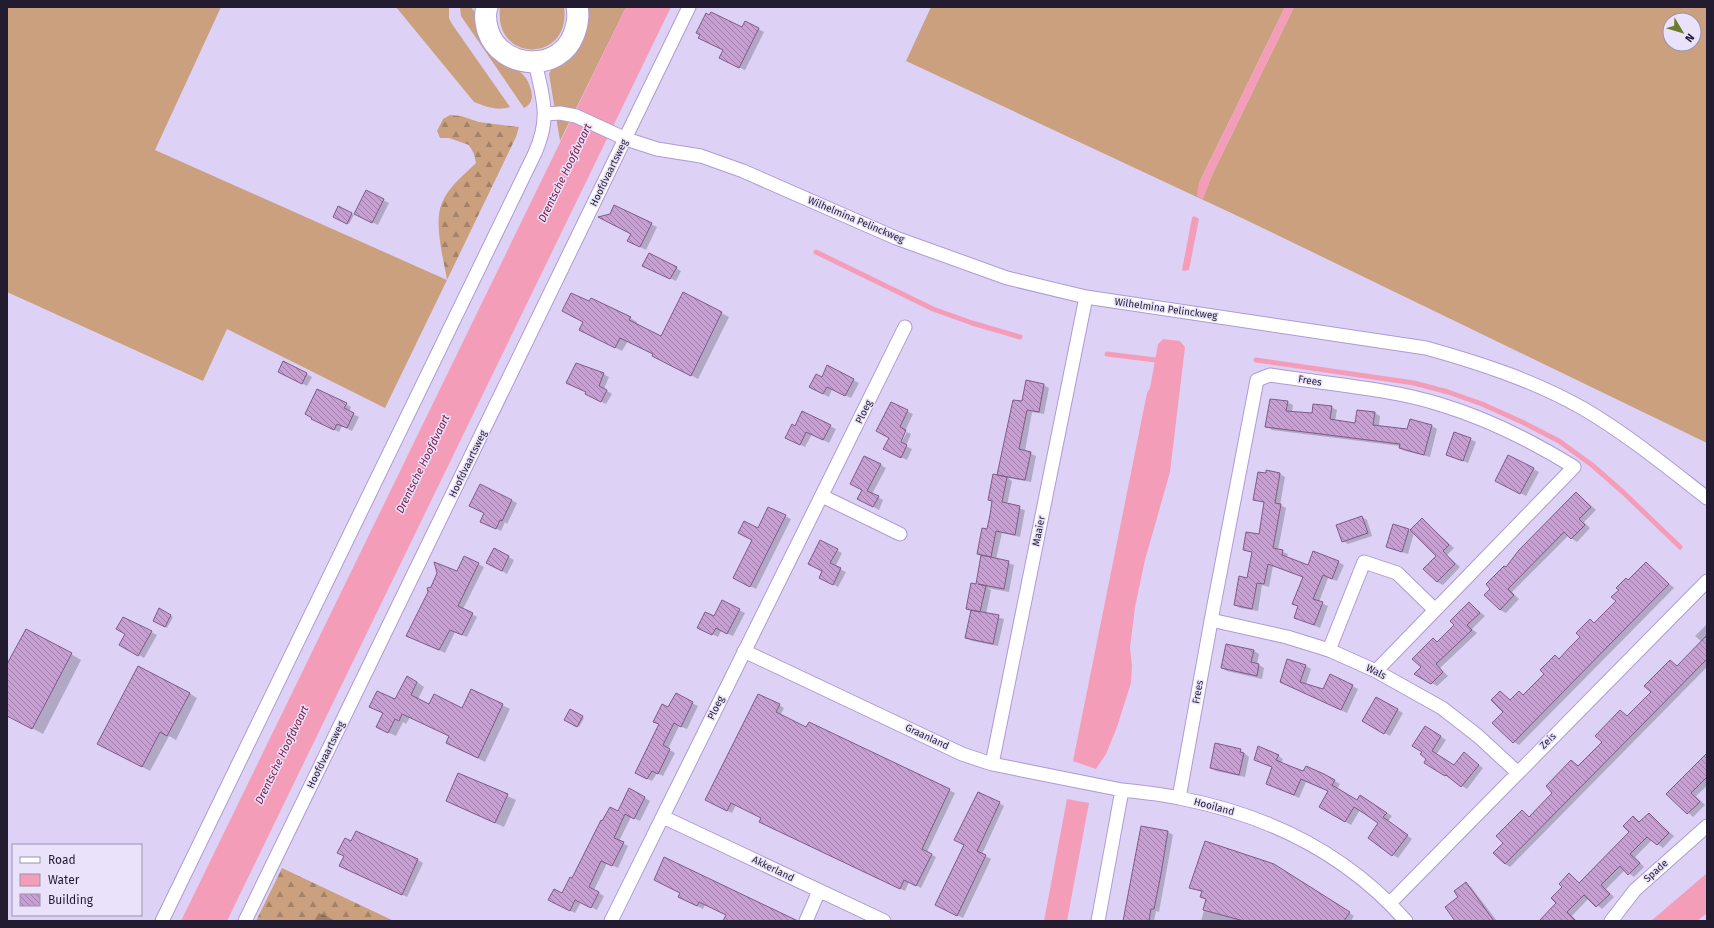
<svg xmlns="http://www.w3.org/2000/svg" width="1714" height="928" viewBox="0 0 1714 928" font-family="'Fira Sans',sans-serif">
<style>
.grass{fill:#cba07f;fill-rule:evenodd}
.forest{fill:url(#forest-firs)}
.water{fill:#f49db9}
.shadow{fill:#0003}
.lines{fill:none;stroke-linecap:round;stroke-linejoin:round}
.stream{stroke:#f49db9;stroke-width:5}
.building{fill:url(#building-back-hatch);stroke:#7f5a89}
.street-casing{stroke:#ad9bd4;stroke-width:15}
.primary-casing{stroke:#ad9bd4;stroke-width:23}
.street{stroke:#fff;stroke-width:13}
.primary{stroke:#fff;stroke-width:21}
.labels{text-anchor:middle;dominant-baseline:central;stroke-width:3;stroke-linejoin:round;paint-order:stroke}
.street-label{font-size:10px;fill:#231c31;stroke:#e9e2fa}
.water-label{font-size:11px;font-style:italic;fill:#791543;stroke:#e9e2fa}
</style>
<defs>
<pattern id="forest-firs" width="22" height="20" patternUnits="userSpaceOnUse"><rect width="22" height="20" fill="#cba07f"/><path d="M5 1l3.5 6h-7zM16 11l3.5 6h-7z" fill="#a48269"/></pattern>
<pattern id="building-back-hatch" width="6" height="6" patternUnits="userSpaceOnUse"><rect width="6" height="6" fill="#c79fd2"/><path d="M-1 5l2 2M0 0l6 6M5-1l2 2" fill="none" stroke="#a181ab"/></pattern>
</defs>
<rect width="100%" height="100%" fill="#ddd2f6"/>
<path class="grass" d="M7,7H221L155,150L447,280L385,408L227,329L203,381L7,292Z
M396,7H449V18L452,24L510,107C497,111 487,107 474,102Z
M460,7H471C485,26 498,48 513,65C519,72 526,75 529,84C533,94 534,103 524,108L461,16Z
M500,7H564C572,63 493,64 500,7Z
M582,7H626L560,141L549,74Z
M931,7H1285L1199,183L1203,198L1212,175L1294,7H1707V443L1244,219L906,61ZM1670,20H1694V44H1670Z"/>
<path class="forest" d="M450,115L461,116L479,122L519,127L516,137L447,280C444,260 433,223 442,203C448,187 464,175 476,163L474,154L469,145L449,138H440L437,131L443,119Z
M282,868L394,921H256Z"/>
<path class="water" d="M626,7H671L227,921H181Z
M1285,7H1294L1212,175L1203,199L1197,196L1199,183Z
M1194,216L1199,219L1189,270L1184,271L1182,270L1192,218Z
M1163,339L1180,341L1185,347L1170,472L1145,560L1135,607L1130,648L1132,666L1131,683L1117,727L1106,754L1096,769L1073,761L1147,393L1150,388L1158,344Z
M1067,799L1089,803L1067,921H1044Z
M1707,873V913L1697,921H1651Z"/>
<path class="shadow" d="M745,22L764,32L745,70L725,61L724,50L742,28Z
M383,200L389,203L378,225L361,217Z
M615,206L657,227L646,250L634,244L632,234L611,214Z
M339,207L354,215L349,224L334,217Z
M649,268H676L681,271L676,281Z
M684,294L729,317L698,379L628,341L622,351L587,334L589,303L591,299L630,318L637,322L636,325L662,337Z
M307,374L312,377L307,386L285,375Z
M603,374L609,377L604,389L612,394L606,404L591,397Z
M822,378L853,380L859,383L851,398L832,389L829,397L815,390Z
M1027,381L1044,385L1049,388L1044,414L1032,412L1025,451L1036,456L1031,482L1008,478L1012,481L1007,505L1025,510L1020,537L1002,533L996,559L1014,565L1009,592L987,588L991,590L986,614L1004,619L998,646L972,641L966,638L972,611L967,609L977,585L982,556L978,554L988,530L1002,476L999,474L1023,403Z
M1287,402L1293,405L1292,412L1313,414L1331,407L1337,410L1335,421L1356,424L1375,413L1380,416L1379,426L1408,430L1432,426L1437,429L1430,457L1405,451L1400,448V446L1272,430L1266,426Z
M891,403L913,414L898,446L899,447L907,432L911,434L906,446L912,449L907,460L890,452Z
M346,404L351,407L349,412L359,417L352,431L342,426L339,432L318,422L313,418Z
M830,426L836,429L829,443L812,434L805,447L791,440L795,427Z
M1470,439L1476,442L1468,463L1447,454Z
M1509,456L1539,472L1526,496L1502,483Z
M881,465L886,468L872,494L883,500L879,510L858,499Z
M1280,474L1285,477L1280,505L1286,508L1278,550L1288,554L1287,558L1308,566L1338,562L1344,565L1337,581L1328,578L1319,602L1328,606L1320,628L1295,617L1299,607L1294,604L1304,577L1273,566L1269,587L1262,585L1258,611L1240,608L1235,605L1248,579L1253,553L1244,550L1259,536L1265,503L1254,499Z
M480,485L517,503L507,524L505,522L501,531L487,524Z
M1577,493L1596,510L1584,522L1590,528L1577,542L1568,536L1512,592L1519,599L1506,613L1500,610L1507,568Z
M785,516L791,519L756,589L738,580L759,529Z
M1362,517L1367,520L1372,536L1348,544L1343,541Z
M1422,519L1454,548L1447,555L1460,567L1443,585L1437,582L1438,556L1414,533L1408,554L1387,547L1394,525L1410,531Z
M820,541L842,553L835,567L846,572L838,587L825,580Z
M495,550L514,560L507,574L493,566Z
M465,557L484,567L463,609L477,617L467,637L455,632L445,653L412,638L438,573L457,572Z
M1646,563L1674,588L1519,745L1514,742L1504,712L1500,692L1511,700L1519,692L1524,696L1546,674L1555,656L1560,659L1581,637L1590,620L1595,623L1617,601L1629,581Z
M722,602L745,613L733,636L721,631L718,637L704,630L714,617Z
M1469,603L1485,616L1472,629L1477,633L1440,668L1448,676L1437,686L1416,674L1423,667L1433,639L1438,642L1455,625Z
M160,610L173,617L167,628L154,620Z
M123,618L157,635L144,658L120,644L126,634Z
M1707,624V667L1510,867L1505,864V843L1522,811L1530,817L1554,792L1571,761L1579,767L1603,742L1621,711L1629,717L1652,692L1670,661L1678,667L1702,642L1695,636Z
M1254,651L1259,654L1257,664L1264,668L1262,679L1227,671L1222,668Z
M71,654L81,660L43,734L7,715V662Z
M1306,666L1311,669L1306,684L1324,690L1352,686L1358,689L1347,713L1286,684Z
M417,682L424,687L418,699L430,705L463,709L472,690L510,709L485,762L447,743L450,736L410,717L406,724L403,722L396,736L385,731L396,701Z
M189,693L197,698L176,740L169,736L150,771L107,748Z
M676,695L698,706L687,729L679,726L668,749L675,753L663,776L657,773L652,781L641,776Z
M1376,698L1403,713L1390,736L1364,721Z
M779,705L784,708L780,716L807,729L809,724L955,793L927,852L936,857L921,888L909,882L905,891L765,824L762,818L736,805L732,813L711,803Z
M570,710L584,718L579,727L565,720Z
M1430,730L1446,740L1436,755L1454,766L1469,757L1483,768L1467,789L1445,775L1428,759Z
M1240,750L1249,757L1245,777L1216,771L1211,768Z
M1707,754V786L1696,796L1705,805L1693,817L1667,794Z
M1278,756L1283,759L1281,763L1304,773L1324,775L1340,784L1337,789L1358,801L1366,799L1392,816L1388,821L1412,839L1398,858L1393,855L1379,823L1360,810L1351,825L1320,807L1329,791L1306,782L1299,798L1272,786L1273,768L1260,762Z
M459,774L516,800L504,827L447,801Z
M630,789L650,801L640,821L631,817L619,841L628,846L618,868L607,863L594,890L604,896L597,910L581,902L575,913L554,903L572,880L603,822L618,812Z
M999,803L1004,806L982,854L991,859L963,918L942,908Z
M1649,814L1674,836L1663,848L1652,840L1635,857L1644,867L1634,877L1625,870L1606,889L1614,897L1602,909L1589,898L1572,916L1577,921H1552L1569,874L1580,883L1631,832L1633,817L1640,822Z
M1168,832L1173,835L1159,912L1156,911L1154,921H1124Z
M352,842L418,860L423,863L407,897L346,868Z
M1280,868L1354,916L1351,921H1201L1207,900L1201,897L1202,892L1190,888Z
M1466,884L1471,887L1497,921H1457L1460,897Z
M679,897L786,921H729L727,915L705,905L703,909Z
M319,913L332,919L335,921H314Z"/>
<g class="lines">
<path class="stream" d="M816,252L933,309L972,323L1020,337
M1107,354L1156,360
M1256,360L1414,383L1448,392L1482,404L1522,422L1559,441L1592,465L1624,493L1680,547"/>
</g>
<path class="building" d="M711,12L742,27L745,21L759,28L739,68L719,58L723,50L698,38L700,35L696,33L706,13L709,15Z
M366,190L384,199L372,223L354,214Z
M614,205L652,223L640,247L627,241L631,234L598,217L610,214Z
M338,206L352,213L347,224L333,217Z
M649,253L677,267L670,279L642,266Z
M683,292L722,312L691,376L652,356L653,354L620,338L615,348L579,330L583,322L562,311L571,293L589,301L591,298L631,317L629,320L661,336Z
M283,361L307,373L302,384L278,372Z
M576,363L604,373L599,386L607,390L601,402L585,394L586,392L566,383Z
M827,365L854,379L845,396L827,387L823,394L809,387L816,374L822,377Z
M1026,380L1044,384L1039,412L1027,410L1019,449L1031,452L1025,480L997,475L1013,400L1022,401Z
M317,389L347,403L344,408L354,413L347,428L337,424L334,430L311,419L312,418L305,414Z
M1270,399L1288,401L1286,411L1312,413L1313,404L1332,406L1330,419L1355,423L1357,410L1375,412L1373,425L1407,429L1410,419L1432,425L1424,455L1399,448L1400,444L1265,427Z
M891,402L908,410L900,427L906,430L901,442L907,445L901,458L883,449L889,438L876,431Z
M802,411L831,425L823,440L806,432L800,445L785,438L792,424L795,426Z
M1454,432L1471,438L1463,461L1446,455Z
M1508,455L1534,468L1520,494L1495,481Z
M864,456L881,464L867,491L879,496L873,507L857,499L862,490L850,484Z
M1266,470L1280,473L1275,503L1281,504L1273,548L1283,550L1282,555L1308,565L1313,551L1339,561L1332,579L1323,575L1313,599L1323,602L1314,625L1294,618L1298,606L1292,604L1303,577L1268,564L1264,584L1257,583L1252,609L1234,605L1239,576L1247,578L1252,552L1243,550L1246,532L1259,534L1264,502L1253,500L1258,472L1266,473Z
M993,474L1007,477L1002,502L1020,506L1015,535L996,531L991,557L977,554L982,528L987,529L990,515L992,501L988,500Z
M480,484L512,500L502,521L500,520L496,529L480,522L484,513L469,506Z
M1576,492L1591,507L1579,519L1585,525L1571,539L1564,532L1508,589L1514,595L1500,610L1484,595L1490,589L1486,584L1504,566L1506,567L1519,550Z
M768,507L786,515L750,587L733,578L752,540L738,533L744,521L758,528Z
M1362,516L1368,533L1342,542L1336,525Z
M1422,518L1449,545L1443,551L1455,564L1437,582L1423,569L1436,556L1410,530Z
M1393,524L1409,529L1402,552L1386,547Z
M820,540L838,549L830,563L841,568L833,585L819,578L822,571L808,564Z
M494,548L509,556L502,571L486,563Z
M981,555L1009,561L1004,589L978,584L986,586L980,612L966,609L971,583L976,584Z
M464,556L479,563L458,606L473,613L462,635L450,630L439,650L406,636L428,592L427,588L431,587L437,573L434,562L457,571Z
M1646,562L1669,584L1513,743L1492,723L1503,712L1491,700L1500,691L1510,700L1519,691L1523,695L1544,674L1540,670L1555,655L1559,659L1569,648L1580,637L1576,633L1590,619L1594,623L1616,601L1611,597L1619,590L1616,588L1626,578L1628,580Z
M722,600L740,609L727,634L716,628L712,635L697,628L705,612L714,616Z
M1469,602L1480,613L1467,625L1472,630L1436,664L1443,672L1431,684L1414,674L1421,667L1412,659L1433,638L1437,642L1454,625L1450,621Z
M159,608L171,615L165,627L153,621Z
M971,610L999,615L993,644L965,638Z
M123,617L152,631L138,656L119,645L125,634L116,629Z
M26,629L72,653L32,729L7,716V664Z
M1707,635V659L1505,864L1493,853L1503,843L1496,836L1522,810L1529,817L1552,793L1546,786L1571,760L1578,766L1602,742L1595,736L1620,710L1627,716L1651,692L1644,686L1670,660L1677,666Z
M1226,644L1254,650L1251,662L1259,664L1257,676L1221,668Z
M1287,659L1306,665L1300,682L1323,689L1330,674L1353,685L1341,710L1280,682Z
M138,666L190,693L167,736L160,732L142,767L97,744Z
M407,676L417,682L411,695L429,704L434,694L462,708L471,689L503,704L478,758L446,743L449,736L402,714L399,721L395,719L388,733L376,727L383,713L369,707L377,691L395,699Z
M676,693L693,702L681,727L674,723L663,745L670,749L658,774L652,771L647,779L635,773L659,724L653,722L662,704L668,707Z
M758,694L780,704L776,712L806,727L809,722L950,789L922,849L932,854L916,886L904,880L900,889L759,822L761,818L731,803L727,811L705,800Z
M1376,697L1398,709L1384,734L1362,721Z
M570,709L583,716L577,727L564,720Z
M1425,726L1441,736L1432,751L1454,765L1464,752L1479,765L1461,787L1446,775L1445,776L1424,763L1426,759L1420,754L1422,752L1412,746Z
M1215,743L1241,749L1240,752L1244,753L1239,775L1210,768Z
M1258,746L1279,755L1276,760L1290,766L1303,771L1306,766L1324,774L1335,780L1332,785L1357,800L1360,795L1387,813L1383,817L1408,835L1392,856L1368,838L1378,823L1365,814L1354,807L1345,822L1319,807L1328,791L1301,779L1294,795L1266,784L1272,767L1254,760Z
M1707,753V777L1691,793L1700,802L1687,814L1666,794Z
M458,773L508,794L495,823L446,801Z
M629,788L645,797L634,819L625,814L614,838L624,842L612,866L601,861L589,887L599,892L591,908L575,900L570,911L548,900L554,889L562,893L570,877L572,878L601,820L602,821L610,807L618,811Z
M978,792L1000,802L977,851L986,855L957,916L935,905L964,845L954,840Z
M1649,813L1669,833L1657,845L1647,837L1630,854L1640,863L1628,875L1620,866L1601,885L1610,894L1596,907L1584,895L1567,912L1576,921H1539L1556,903L1551,898L1562,887L1559,884L1569,873L1579,883L1629,832L1623,826L1633,816L1639,822Z
M1141,826L1168,831L1161,874L1154,909H1151L1149,921H1123Z
M356,831L418,859L402,895L339,866L344,856L337,853L345,838L351,841Z
M1205,841L1274,864L1350,912L1344,921H1244L1203,910L1206,899L1200,897L1202,891L1189,888Z
M664,857L756,901L798,921H723L726,915L699,902L697,906L678,897L680,893L654,880Z
M1466,882L1486,910L1494,921H1455L1445,907L1458,897L1454,891Z"/>
<g class="lines">
<defs>
<path id="street" d="M545,114L560,113L576,116L626,139L657,149L701,156L743,171L896,238L1007,278L1086,297L1426,348C1480,363 1535,381 1584,409C1628,435 1667,467 1707,498
M822,496L900,534
M1211,620L1287,637L1329,650L1376,671L1442,708L1478,736L1517,772
M1329,650L1364,562L1397,573L1434,609
M744,651L962,754L992,764L1122,790
M992,764L1086,297
M1179,798L1213,610L1257,380L1270,375C1325,384 1389,388 1442,405C1488,419 1532,441 1574,467L1376,671
M663,817L884,921
M1390,903L1707,581
M162,921L535,153C551,117 543,99 535,62
M245,921L689,7
M611,921L905,327
M806,921L819,891
M1098,921L1122,790C1141,792 1161,794 1179,798C1268,815 1346,853 1406,921
M1611,921L1635,890L1707,826"/>
<path id="primary" d="M487,7C484,15 486,24 488,31C501,70 560,73 574,34C577,26 579,16 577,7"/>
</defs>
<use href="#street" class="street-casing"/>
<use href="#primary" class="primary-casing"/>
<use href="#street" class="street"/>
<use href="#primary" class="primary"/>
</g>
<g class="labels">
<g class="street-label">
<text transform="translate(609 173) rotate(-64)">Hoofdvaartsweg</text>
<text transform="translate(856 220) rotate(23)">Wilhelmina Pelinckweg</text>
<text transform="translate(1166 309) rotate(8)">Wilhelmina Pelinckweg</text>
<text transform="translate(1310 381) rotate(9)">Frees</text>
<text transform="translate(864 412) rotate(-64)">Ploeg</text>
<text transform="translate(468 464) rotate(-64)">Hoofdvaartsweg</text>
<text transform="translate(1039 531) rotate(-79)">Maaier</text>
<text transform="translate(1376 672) rotate(27)">Wals</text>
<text transform="translate(1198 692) rotate(-80)">Frees</text>
<text transform="translate(716 708) rotate(-64)">Ploeg</text>
<text transform="translate(927 737) rotate(25)">Graanland</text>
<text transform="translate(1548 741) rotate(-45)">Zeis</text>
<text transform="translate(326 755) rotate(-64)">Hoofdvaartsweg</text>
<text transform="translate(1214 807) rotate(15)">Hooiland</text>
<text transform="translate(773 869) rotate(26)">Akkerland</text>
<text transform="translate(1656 871) rotate(-42)">Spade</text>
</g>
<g class="water-label">
<text transform="translate(565 173) rotate(-64)">Drentsche Hoofdvaart</text>
<text transform="translate(423 464) rotate(-64)">Drentsche Hoofdvaart</text>
<text transform="translate(282 755) rotate(-64)">Drentsche Hoofdvaart</text>
</g>
</g>
<rect width="1714" height="928" fill="none" stroke="#231c31" stroke-width="16"/>
<rect x="12" y="844" width="130" height="72" fill="#e9e2fa" stroke="#9a93aa"/>
<rect x="20" y="857" width="20" height="6" fill="#ffffff" stroke="#9a93aa"/>
<text x="48" y="864" font-size="12" fill="#231c31">Road</text>
<rect x="20" y="874" width="20" height="12" fill="#f49db9" stroke="#9a93aa"/>
<text x="48" y="884" font-size="12" fill="#231c31">Water</text>
<rect x="20" y="894" width="20" height="12" fill="url(#building-back-hatch)" stroke="#9a93aa"/>
<text x="48" y="904" font-size="12" fill="#231c31">Building</text>
<g transform="translate(1682 32) rotate(128)"><circle r="19" fill="#e9e2fa" stroke="#9a93aa"/>
<path d="M0-3L7 15L0 10L-7 15Z" fill="#6d7c2a"/>
<text y="-6" font-size="11" font-weight="bold" text-anchor="middle" fill="#231c31">N</text>
</g>
</svg>
